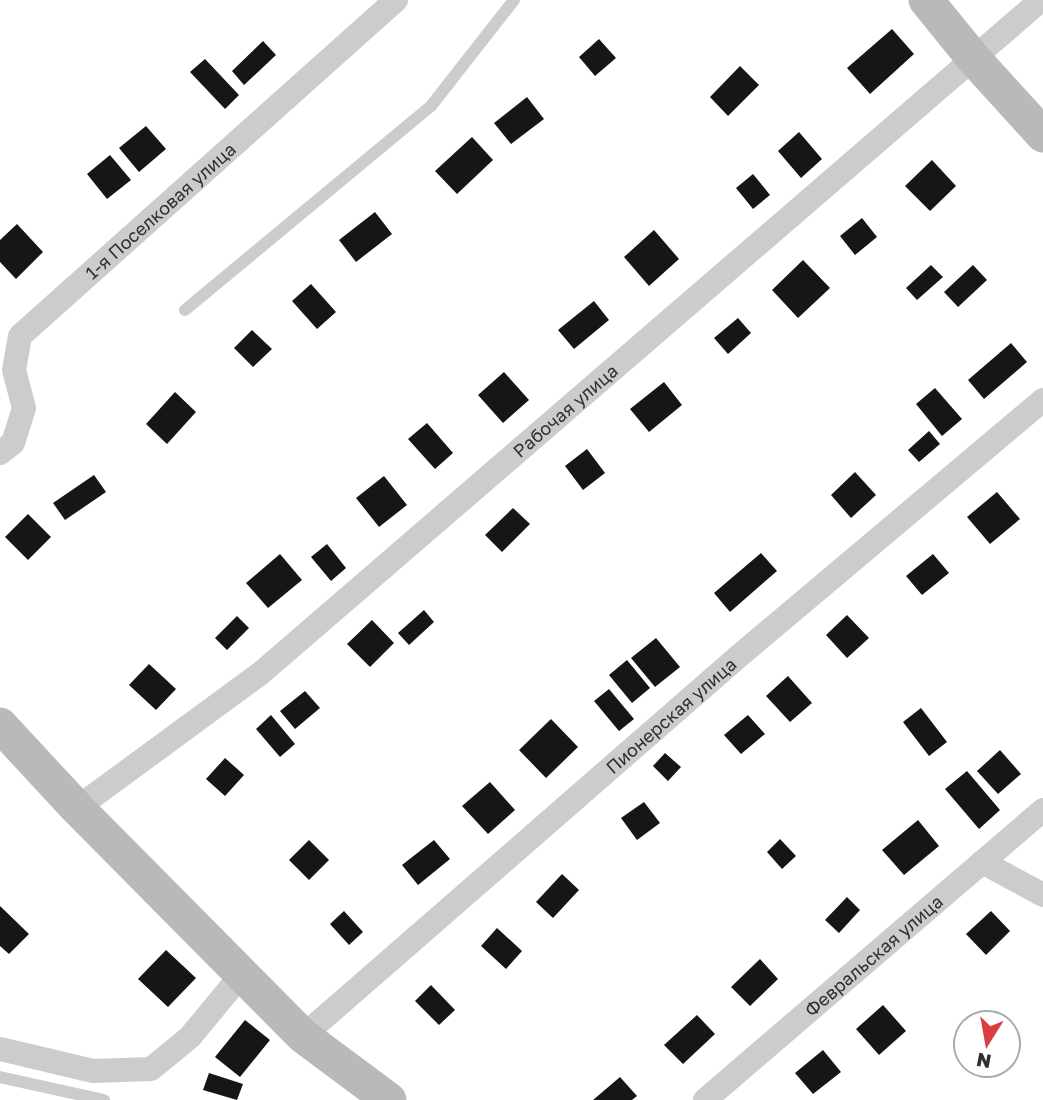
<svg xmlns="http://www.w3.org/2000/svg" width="1043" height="1100" viewBox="0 0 1043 1100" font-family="'Golos Text',sans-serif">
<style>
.building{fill:#161616}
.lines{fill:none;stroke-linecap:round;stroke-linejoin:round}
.lane{stroke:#ccc;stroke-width:12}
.street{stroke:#ccc;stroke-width:24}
.secondary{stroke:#b9b9b9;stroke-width:35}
.labels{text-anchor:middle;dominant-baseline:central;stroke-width:7;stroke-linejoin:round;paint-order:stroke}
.street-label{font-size:18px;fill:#2f2f2f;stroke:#fff}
</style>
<rect width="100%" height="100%" fill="#fff"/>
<path class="building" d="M892,29L914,54L870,94L847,68Z
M599,39L616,58L595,76L579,57Z
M263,41L276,55L244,85L232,71Z
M205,59L239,95L225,109L190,72Z
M740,66L759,85L728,116L710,97Z
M527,97L544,119L511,144L494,123Z
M146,126L166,149L139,172L119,148Z
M799,132L822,159L801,178L778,151Z
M472,137L493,160L457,194L435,171Z
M110,155L131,180L107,199L87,174Z
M932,160L956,186L930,211L905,186Z
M753,174L770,195L753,209L736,188Z
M375,212L392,234L356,262L339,240Z
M862,218L877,237L855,255L840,236Z
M17,224L43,252L16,279L0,262V240Z
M654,230L679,259L649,286L624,257Z
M803,260L830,288L798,318L772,290Z
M931,265L943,277L917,300L906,288Z
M973,265L987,280L958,307L944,292Z
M311,284L336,312L317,329L292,301Z
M594,301L609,320L574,349L558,330Z
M738,318L751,333L728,354L714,338Z
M252,330L272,349L253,367L234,348Z
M1011,343L1027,362L984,399L968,380Z
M504,372L529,400L503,423L478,395Z
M664,382L682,405L649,432L630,409Z
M935,388L962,419L942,436L916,404Z
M175,392L196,412L167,444L146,424Z
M427,423L453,453L435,469L408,439Z
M929,431L940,444L919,462L908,450Z
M587,449L605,473L583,490L565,466Z
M855,472L876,495L851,518L831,495Z
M94,475L106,492L65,520L53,503Z
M384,476L407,505L379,527L356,498Z
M997,492L1020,519L990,544L967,517Z
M513,508L530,524L502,552L485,535Z
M28,514L51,537L28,560L5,537Z
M327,544L346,568L331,581L311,557Z
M761,553L777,571L730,612L714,593Z
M280,554L302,580L268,608L246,583Z
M933,554L949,573L922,595L906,576Z
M424,610L434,622L409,645L398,633Z
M847,615L869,638L847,658L826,635Z
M237,616L249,628L227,650L215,638Z
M372,620L394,643L370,667L347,644Z
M656,638L680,667L655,687L631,658Z
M627,660L650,688L632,703L609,675Z
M149,664L176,689L156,710L129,685Z
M788,676L812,703L790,722L766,696Z
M609,689L634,719L619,731L594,701Z
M305,691L320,708L295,729L280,711Z
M921,708L947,742L929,756L903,722Z
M271,715L295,744L280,757L256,729Z
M748,715L765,734L741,754L724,735Z
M551,719L578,747L546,778L519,750Z
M1000,750L1021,774L998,794L977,771Z
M665,753L681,767L668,781L653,766Z
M225,758L244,775L225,796L206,779Z
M967,771L1000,810L979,829L945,789Z
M490,782L515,810L488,834L462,806Z
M644,802L660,823L637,840L621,818Z
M918,820L939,846L904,875L882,850Z
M780,839L796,856L782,869L767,852Z
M309,840L329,860L309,880L289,860Z
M434,840L450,859L418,885L402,865Z
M562,874L579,890L553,918L536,902Z
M847,897L860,910L839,933L825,920Z
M0,906L29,934L9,954L0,946Z
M344,911L363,932L349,945L330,924Z
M991,911L1010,931L986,955L966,934Z
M497,928L522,951L506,969L481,946Z
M166,950L196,978L168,1007L138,979Z
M760,959L778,979L750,1006L731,987Z
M431,985L455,1010L439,1025L415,1001Z
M883,1005L906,1031L879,1055L856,1029Z
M697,1015L715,1034L683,1064L664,1045Z
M245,1020L270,1040L240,1077L215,1057Z
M823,1050L841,1072L813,1094L795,1073Z
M209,1073L243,1084L237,1100L203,1090Z
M620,1077L637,1096L632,1100H593Z"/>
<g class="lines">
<path class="lane" d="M185,310L431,106L514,0
M0,1077L104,1100"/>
<g class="street">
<path id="s1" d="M0,453L13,443L24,408L14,370L20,336L396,0"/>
<path id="s2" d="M77,808L261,673L1041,0"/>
<path d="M982,862L1043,895"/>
<path id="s3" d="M303,1036L739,656L1043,400"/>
<path d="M0,1049L93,1071L151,1069L190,1037L242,974"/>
<path id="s4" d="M705,1100L1043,810"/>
</g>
<path class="secondary" d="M926,0L973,58L1043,135
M0,725L77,808L303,1036L389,1100"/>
</g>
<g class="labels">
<g class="street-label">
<text stroke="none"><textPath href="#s1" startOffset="315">1-я Поселковая улица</textPath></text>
<text stroke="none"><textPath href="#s2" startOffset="630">Рабочая улица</textPath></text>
<text stroke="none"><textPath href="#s3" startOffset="488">Пионерская улица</textPath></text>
<text stroke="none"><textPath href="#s4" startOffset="222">Февральская улица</textPath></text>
</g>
</g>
<g transform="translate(987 1044) rotate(191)"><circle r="33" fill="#ffffff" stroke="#acacac" stroke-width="2"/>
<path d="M0-5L12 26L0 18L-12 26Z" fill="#dc3b40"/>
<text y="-10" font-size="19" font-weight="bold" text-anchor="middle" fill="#2f2f2f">N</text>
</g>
</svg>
